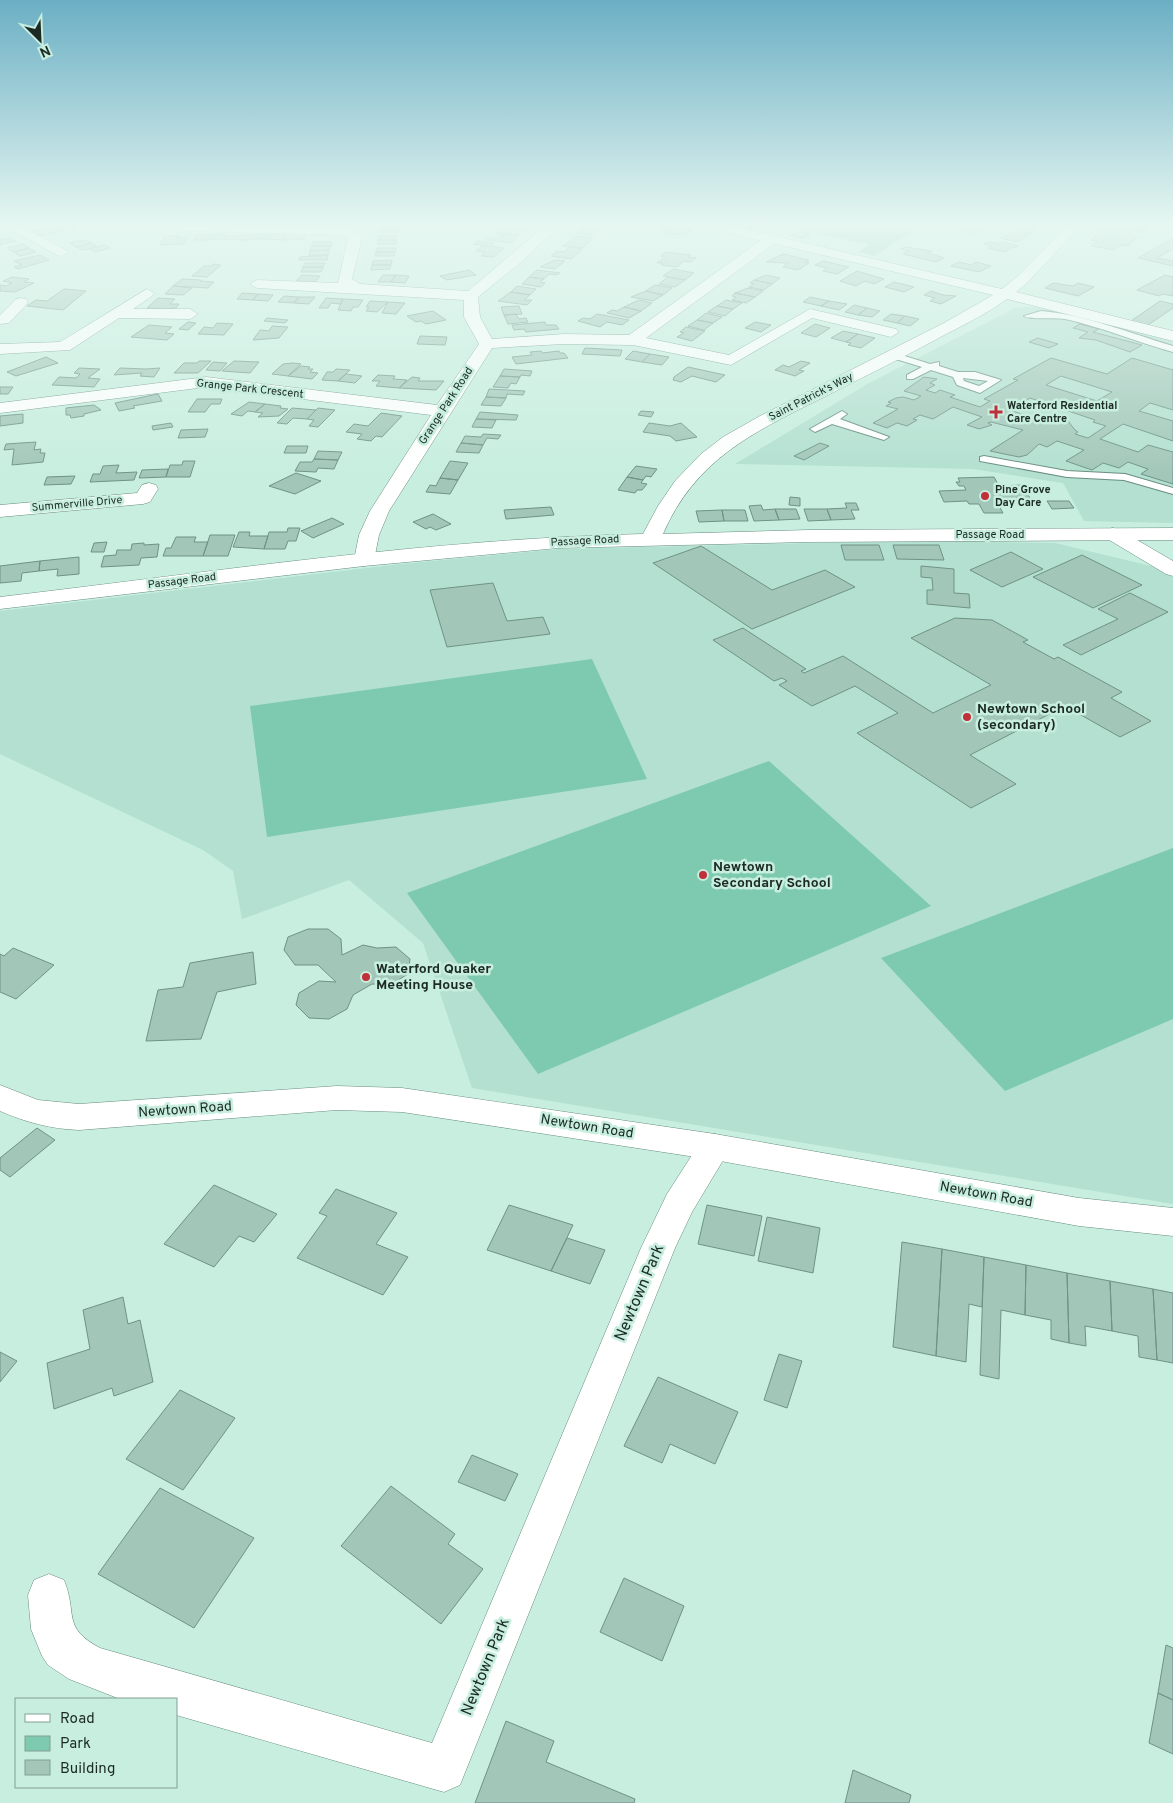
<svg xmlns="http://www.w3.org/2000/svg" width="1173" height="1803" viewBox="0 0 1173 1803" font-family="Overpass,sans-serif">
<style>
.built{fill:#b3e0d0}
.green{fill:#7ecab0}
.building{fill:#a2c7b9;stroke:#6f9386;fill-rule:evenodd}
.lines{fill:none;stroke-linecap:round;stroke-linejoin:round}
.lane-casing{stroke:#698d80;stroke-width:2}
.street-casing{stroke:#698d80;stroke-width:1}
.secondary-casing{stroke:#698d80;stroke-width:1}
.path{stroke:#779388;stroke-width:2;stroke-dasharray:1 2;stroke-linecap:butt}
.lane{fill:#fff;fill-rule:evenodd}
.street{fill:#fff;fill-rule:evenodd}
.secondary{fill:#fff;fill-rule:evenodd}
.poi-dot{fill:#c03038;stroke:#c7eedf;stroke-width:2}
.labels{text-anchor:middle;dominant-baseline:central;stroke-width:5;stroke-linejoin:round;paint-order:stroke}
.far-street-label{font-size:11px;fill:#1c2a25;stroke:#c7eedf}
.far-poi-label{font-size:11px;font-weight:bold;fill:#1c2a25;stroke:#c7eedf;text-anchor:start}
.poi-label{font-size:14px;font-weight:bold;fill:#1c2a25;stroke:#c7eedf;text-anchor:start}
.street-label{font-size:14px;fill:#1c2a25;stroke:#c7eedf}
.near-street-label{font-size:16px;fill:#1c2a25;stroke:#c7eedf}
</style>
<rect width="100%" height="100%" fill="#c7eedf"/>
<path class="built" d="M1024,307L1049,308L1173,341V523L1084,521L1063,483L973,469L735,464L869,383L1015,308Z
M900,541L1055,543L1159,568L1173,577V1204L472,1088L423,943L349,880L242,919L233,871L203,850L0,754V611L401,564L559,549Z"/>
<path class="green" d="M816,224H997L977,235L935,226L920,227L874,256L859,252L869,244L812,233L815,231L807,229Z
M592,659L647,779L267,837L250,706Z
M769,761L931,906L538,1074L407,893Z
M1173,848V1019L1005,1091L881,958Z"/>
<path class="building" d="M71,224L77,228L63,231L56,227Z
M382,224H400V228H381Z
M499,224H534L531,227Z
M749,224H765L770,225L761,230L749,228L752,226L747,225Z
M1009,224H1032L1042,225L1033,232L1028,233L1004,227Z
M1109,224H1140L1139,225L1144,226L1140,229L1146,230L1144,233L1134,231L1130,236L1137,237L1128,246L1120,245L1114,250L1092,246L1097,241L1091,240Z
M587,225L605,227L591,235L577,233Z
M663,225L673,226L693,230L686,234H665L662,232L666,229L658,227Z
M56,227L63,231L40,236L34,232Z
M381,228H400L399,232H380Z
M510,228L526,229L519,235L494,233L499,229L508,230Z
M803,229L811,231L806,234L810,235L803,238L791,236Z
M1014,232L1030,235L1017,242L1001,238Z
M305,233L304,239L283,240L285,234Z
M222,234L227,235L225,239L207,240L210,235Z
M259,234L264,235L263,239L242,240L244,235Z
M285,234L283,240L263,239L264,235Z
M502,234L519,235L512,243L486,240L488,238L496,239Z
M196,235H210L207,240H194Z
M244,235L242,240L225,239L226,236Z
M397,235L396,240H378L379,236Z
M165,236H179L177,238H187L184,244L160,245Z
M577,236L593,238L583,248L563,246Z
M9,238L16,241L0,245V240Z
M1173,238V249L1157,258L1173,261V266L1138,258Z
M85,240L92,243L76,247L69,243Z
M378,240H396V244H377Z
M477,241L494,243L490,246L473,244Z
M313,242H332L331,246H312Z
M990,242L999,244L1003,242L1018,246L1004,252L988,248L992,246L984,244Z
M92,243L98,247L83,250L76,247Z
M23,244L29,248L14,252L7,248Z
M104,245L110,248L95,252L89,249Z
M312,246H331L329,250L310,251Z
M482,246H492L504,248L494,257L481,256L485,252L476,251Z
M569,247L582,249L571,259L551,256L557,251L564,252Z
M906,247L932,251L928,253L944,258L936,262L903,254L908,251L901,249Z
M29,248L36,252L20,256L14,252Z
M377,248H396L395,252H376Z
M329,250L328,255L309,256L310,251Z
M376,252H395L394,256H375Z
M666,252L691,255L688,257L696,258L691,262L684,261L677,267L661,265L663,263H657L665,257L661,256Z
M783,254L809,260L805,262L809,263L798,270L783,267L788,263L766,262Z
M40,255L49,260L18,269L14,267L22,265L14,261Z
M328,255L327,260H299L300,257Z
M392,260L391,265H372L373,261Z
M555,260L565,261L555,269L540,267Z
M823,261L849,267L837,274L823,271L827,268L815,265Z
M959,262L971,265L976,262L991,266L979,272L951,266Z
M305,263H325L323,267H303Z
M214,264L221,265L207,277L192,276L204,266H211Z
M372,265H391L390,269L371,270Z
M303,267H323L321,272H301Z
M673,269L694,273L685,280L663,276Z
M469,270L476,275L447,280L440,276Z
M537,270L560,273L557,275L549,274L544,279L529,277Z
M857,271L884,279L874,284L865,281L856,286L840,281Z
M302,275L320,276L315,282L296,281Z
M383,275H396L391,282H378Z
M396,275L409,276L405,283L391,282Z
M766,275L780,278L772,284L754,280Z
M1165,275L1173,277V296L1163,294L1159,296L1137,290Z
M12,277L29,279L24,282L34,283L15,292L0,291V285L6,286L12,283L3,281Z
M529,277L544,279L540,282L545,283L541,287L522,284Z
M668,277L685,280L675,287L659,284Z
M182,279L201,280L200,281L214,282L208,288L173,286Z
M754,280L772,284L764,290L749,287L754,284L750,283Z
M894,282L914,287L904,292L885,287Z
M1053,283L1073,286L1078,283L1094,287L1078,296L1045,288Z
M655,285L672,288L663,295L646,291Z
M173,286L192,288L183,295L165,294Z
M517,286L536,289L530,295L511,292Z
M748,288L763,291L755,297L735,293Z
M64,289L86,291L63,310L27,306L36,300L47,301Z
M646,291L663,295L653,301L631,297Z
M931,291L943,295L956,296L941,304L930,301L935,298L924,295Z
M511,292L530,295L524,300H532L527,305L498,301Z
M242,293L258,294L253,300L237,299Z
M735,293L755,297L746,303L732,300L736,297L732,296Z
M258,294L273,295L268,301L253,300Z
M284,296L299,297L294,303L278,302Z
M299,297H315L309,304L294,303Z
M810,297L829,301L821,306L803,302Z
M158,298L175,299L170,304H179L176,308L166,309L147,308Z
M326,298L343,299L340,304L331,303L328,308H319Z
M343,299L363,300L358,307H353L351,311L338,310Z
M639,300L652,303L641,311L624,307Z
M726,300L742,303L733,309L717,306Z
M370,301L388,302L377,312L366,311L369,307H366Z
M829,301L847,304L839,310L821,306Z
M1160,301L1173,304V308L1148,325L1131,321Z
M388,302L405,303L396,314L382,313Z
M854,305L867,308L858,315L845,312Z
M519,306L522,314L504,315L501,307Z
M717,306L733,309L725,316L708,312Z
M624,307L641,311L629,318L607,313L612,310L617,311Z
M867,308L880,311L872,317L858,315Z
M433,311L446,320L426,324L421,321L416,322L407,316Z
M706,313L722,317L713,323L697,320Z
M516,314L519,319L526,318L528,322L508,324L504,315Z
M597,314L629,320L622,325L607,322L600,327L578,321L583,318L590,319Z
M891,314L905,316L897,323L883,320Z
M905,316L919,319L910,326L897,323Z
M267,318L288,320L285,323L264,321Z
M697,320L713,323L704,330L688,326Z
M188,322L196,323L188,330L179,329Z
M545,322L546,325H556L559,329L526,332L524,329L514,330L512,325Z
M755,322L771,325L761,332L745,328Z
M217,323L233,324L224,335L198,334L204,327L213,328Z
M815,324L830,328L816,337L801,333Z
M1080,324L1099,329L1093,332L1142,345L1130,352L1096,340L1079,338L1088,332L1073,328Z
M149,325L172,327L165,333L174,334L167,340L131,337Z
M272,326L288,327L279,338L253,340L260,330L269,331Z
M686,327L705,331L692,341L677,337L684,333L680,332Z
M843,331L858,334L846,342L831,338Z
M858,334L875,338L861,348L848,345L851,343L846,342Z
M420,336L447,337L445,345L417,344Z
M1038,338L1058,344L1049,348L1029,342Z
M585,348L622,350L620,356L582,354Z
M541,351L542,353L559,351L560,353H564L568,358L516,364L512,357L532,355L530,352Z
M633,351L650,354L642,362L625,359Z
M650,354L669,357L662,365L642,362Z
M46,357L58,363L16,376L7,372Z
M1051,358L1107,374L1132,358L1173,370V410L1150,403L1139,411L1173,421V441L1123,424L1100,439L1138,452L1148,445L1173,452V484L1141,474L1148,469L1128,462L1119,468L1103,463L1092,470L1066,461L1084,450L1057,441L1047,447L1039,444L1027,455L1019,457L990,451L1023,430L991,422L988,423L992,425L979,429L967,425L982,417L953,407L933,419L920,415L913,419L917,420L907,426L897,423L887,428L873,423L898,409L886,406L891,403L888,402L896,398L903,397L914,400L921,396L904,391L924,377L937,379L930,383L935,385L926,390L935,393L940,390L955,395L950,397L980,407L990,401L984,399L1018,380L1013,379ZM1061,376L1112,392L1097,401L1046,385ZM1030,398L1095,420L1093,422L1106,426L1088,438L1075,434L1078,432L1075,430L1068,421H1041L1010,410Z
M199,361H211L198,373H174L184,363H197Z
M234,361L259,362L250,373L222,371Z
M801,361L810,363L799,370L804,371L795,376L775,370L783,365L789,367Z
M213,362L227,363L220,371L206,370Z
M293,363L301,364L288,376L272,374L283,364Z
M301,366L310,367L308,369H313L310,372L318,373L312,379L288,376Z
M688,367L725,375L716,382L692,376L681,382L673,380L674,377Z
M79,368L100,369L88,378L100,379L94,387L52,385L59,377L76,378L80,374L74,373Z
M120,368L146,369L160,368L154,377L140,376L142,373L114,375Z
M336,369L350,370L338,381L322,380L327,372H333Z
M504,369L532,371L530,376L521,375L520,377L500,376Z
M346,374L362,376L355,383L338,381Z
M378,375L395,376L393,379L407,380L399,388L376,386L380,381H372Z
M500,376L520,377L516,384L511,383L508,388L493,387Z
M412,377L420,378L418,381H444L436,390L399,388Z
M0,387H13L8,394H0Z
M489,389L525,391L523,395L507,394L506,398L486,397Z
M158,394L162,401L133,406L135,408L119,411L115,403Z
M486,397L506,398L501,406L481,405Z
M197,399H222L220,404H211L205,412H188Z
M249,402L265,404L255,412L248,411L242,416L231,414Z
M265,404L281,406L280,408L288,409L279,416L258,417L263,413L255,412Z
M94,405L101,410L84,414V416L71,418L70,415H66V408Z
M292,408L316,410L307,419L293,418L287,424L277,423Z
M318,408L335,410L318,427L309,426L314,420L307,419Z
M641,411L654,412L651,417L638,415Z
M480,412L518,415L516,420L476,419Z
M381,413L402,416L382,437L376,436L371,441L357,439L362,434L346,432L354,424L368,426Z
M23,414V423L0,426V416Z
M476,419L496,420L492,428L472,427Z
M171,423L173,427L153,430L152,426Z
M649,423L670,426L681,423L697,437L676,441L670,436L643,432Z
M208,429L205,437L178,438L181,430Z
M483,434L501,435L498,439L487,438L483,445L461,443L465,436L481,437Z
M36,442L34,450L41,449L40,453H45L43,462L12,465L14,449L4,450L6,444Z
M461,443L483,445L479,453L456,452Z
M820,443L829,446L804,460L794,456Z
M287,446H308L306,453H284Z
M318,451L342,452L338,460L314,459Z
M314,459L338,460L334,469L318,468L316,472L295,471L300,462H312Z
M183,461H195L190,477H166L170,465H182Z
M450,461L468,463L458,480L440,478Z
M119,465L116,473L137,472L134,480L90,482L93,474H100L103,466Z
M636,466L657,469L651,477L646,476L643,480L627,477Z
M168,469L166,477L139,478L142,470Z
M296,473L321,481L295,494L269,486Z
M75,476L71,484L44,485L47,477Z
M627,477L643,480L641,483L647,484L642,490H637L635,493L618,490Z
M994,477L999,486L1022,485L1033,503L998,504L1003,513H984L979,504H969L967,501L944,502L939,491L966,490L964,486H959L956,482H960L958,478Z
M440,478L458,480L450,494L426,492L430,485L436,486Z
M790,497L800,498V506L789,505Z
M1047,501H1069L1074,508L1052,509Z
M845,503H856L859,510H851L855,519L831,520L827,509L847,508Z
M761,505L763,510L775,509L779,520L754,521L749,506Z
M551,507L554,515L506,519L504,510Z
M775,509H796L800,519L779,520Z
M804,509H827L831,520L808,521Z
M722,510H745L748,521H724Z
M722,510L724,521L699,522L696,511Z
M433,514L451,524L436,530L430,527L426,529L413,522Z
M332,518L344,524L313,538L301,531Z
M288,528H300L296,541H288L285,549H264L269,532H287Z
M239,532H250L249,536H268L264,549L233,547Z
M210,535H235L228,556H203Z
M176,537H196L194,542H208L203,556H163L166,548H171Z
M107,542L104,552H91L94,543Z
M144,543V545L159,544L157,557L141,558L139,565L101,567L104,556L116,555L117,550H131L132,544Z
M841,545H879L884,560H845Z
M893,545H939L944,560L897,559Z
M701,546L772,590L825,570L855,587L752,629L653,563Z
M1011,552L1043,569L1002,587L970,570Z
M1082,555L1142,585L1093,608L1033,577Z
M79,557V574L57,576L58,569L39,571L40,561Z
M40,561L39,571L22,573L21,581L0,583V566Z
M921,566L954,569V593L969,594L970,608L927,604V590H933L932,578L921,577Z
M493,583L507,621L543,617L550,634L447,647L430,590Z
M1130,593L1168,612L1081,655L1063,645L1118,619L1098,609Z
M955,618L992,620L1028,640L1023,642L1054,659L1058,657L1122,692L1111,698L1151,721L1120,737L1065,706L970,755L1016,784L971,808L857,733L898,713L855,686L812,706L779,685L787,681L782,678L774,681L713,640L743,628L806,669L801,671L804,673L843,656L933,713L991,685L911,638Z
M308,929H328L341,939L342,955L363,945L377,948L396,947L410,959L408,974L390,985L372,984L353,995L347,1009L329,1019L309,1018L296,1005L299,993L319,981L336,982L318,965H295L284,950L288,937Z
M13,948L54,965L16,999L0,992V954L4,956Z
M253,952L256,984L217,992L201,1039L146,1041L158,990L183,987L190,963Z
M37,1128L55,1140L10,1177L0,1170V1158Z
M214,1185L277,1214L254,1242L239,1236L214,1267L164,1244Z
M336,1189L397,1213L376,1244L408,1257L383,1295L297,1258L327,1216L319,1213Z
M509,1205L573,1225L551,1271L487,1250Z
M707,1205L762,1216L754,1256L698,1244Z
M767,1217L820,1228L813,1273L758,1261Z
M567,1238L605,1250L590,1284L551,1271Z
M902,1242L942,1249L936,1356L893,1347Z
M942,1249L984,1257L982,1307L969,1304L966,1362L936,1356Z
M984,1257L1026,1265L1025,1315L1001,1310L999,1379L980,1375Z
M1026,1265L1067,1273L1069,1343L1051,1339V1320L1025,1315Z
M1067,1273L1110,1281L1112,1331L1085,1326L1086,1346L1069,1343Z
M1110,1281L1153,1289L1157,1360L1139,1357L1138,1336L1112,1331Z
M1153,1289L1173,1293V1363L1157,1360Z
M123,1297L128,1324L140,1320L153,1382L114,1396L112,1388L54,1409L47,1363L90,1349L83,1310Z
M0,1352L17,1361L0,1382Z
M779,1354L802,1361L787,1408L764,1400Z
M658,1377L738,1412L715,1464L670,1444L662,1463L624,1446Z
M180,1390L235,1418L183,1490L126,1459Z
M472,1455L518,1474L505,1501L458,1482Z
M391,1486L455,1534L448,1544L483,1569L441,1624L341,1546Z
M160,1488L254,1538L194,1628L98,1574Z
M624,1578L684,1606L662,1661L600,1632Z
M1166,1645L1173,1648V1700L1158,1693Z
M1158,1693L1173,1700V1754L1149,1743Z
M506,1721L554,1741L546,1762L635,1799L634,1803H475Z
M853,1770L911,1795L909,1803H845Z"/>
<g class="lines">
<defs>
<path id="lane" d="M1041,311C1087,315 1129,333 1173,346V352C1136,342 1102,327 1065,319C1055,317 1028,320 1024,316Z
M892,352L930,364L939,362V366L958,372H975L1001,380L980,393L957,385L953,377L931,370L913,379H907V375L922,367L889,357L887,355ZM963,378L988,381L979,386L964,381Z
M842,411L847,414L840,419L889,437L884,440L832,424L815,432L810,429Z
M984,456L1067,471L1125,474L1173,488V494L1124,480L1067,477L980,461V457Z"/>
<path id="street" d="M1,224H17L69,252L62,256L57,255Z
M189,224L339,225L354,229L362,237L352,279L360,284L468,291L547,224H560L526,258L478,297L480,317L492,339L564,334L629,335L768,235L773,234L780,238L778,241L646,338L729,355L810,309L896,329L899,332L891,337L812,318L731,365L633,345L564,344L492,348L389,511L379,535L374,560L371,564L364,566L357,564L354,560L359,535L370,511L431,415L206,387L0,413V403L206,377L437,405L479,344L464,317V300L257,288L250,284L257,280L338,283L348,238L344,235L184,231L182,228L184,225Z
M147,289L154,293L152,296L133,309H190L198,314L190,319L119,318L70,350L0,354V344L60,342Z
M21,298L26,299L28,302L26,305L9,323L0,324V315L16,299Z
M149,483L156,485L158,489L150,502L143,504L0,517V505L137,493L142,485Z
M1113,528L1120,530L1173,561V576L1166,574L1106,538L1103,534L1106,530Z
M715,1134L727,1138L731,1147L692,1212L675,1248L460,1785L444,1792L176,1715V1699H120L69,1679L48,1665L42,1656L31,1629L28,1595L34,1580L49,1574L64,1580C78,1614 61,1627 100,1648L432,1743L641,1248L667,1194L703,1138Z"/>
<path id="secondary" d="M701,224H723L1002,289L1018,276L1069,224H1082L1028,282L1016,292L1173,331V341L1007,299C989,312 968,323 948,333C906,356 863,377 820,399C752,433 695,460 663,534L809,530L1173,528V540L809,542L558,548L364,566L0,609V597C214,572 428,539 643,534L658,506L675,481L701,454L723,437L760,416L944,323L993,295L708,228Z
M0,1085L38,1100L79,1104L337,1086L402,1088L715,1134L1079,1198L1173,1208V1236L1079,1226L715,1160L402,1112L337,1110L79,1130C51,1129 25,1122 0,1111Z"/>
</defs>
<use href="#lane" class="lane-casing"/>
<use href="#street" class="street-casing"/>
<use href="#secondary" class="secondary-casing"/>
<path class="path" d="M153,224L171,226"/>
<use href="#lane" class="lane"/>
<use href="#street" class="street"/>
<use href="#secondary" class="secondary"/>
</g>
<linearGradient id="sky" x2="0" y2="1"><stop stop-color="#6bafc4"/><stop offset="0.47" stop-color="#e6f7f1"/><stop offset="1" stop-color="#e6f7f1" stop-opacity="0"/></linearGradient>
<rect width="1173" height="476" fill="url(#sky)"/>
<g class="poi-dot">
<path d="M993.5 404.5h5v5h5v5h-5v5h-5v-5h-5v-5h5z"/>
<circle cx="985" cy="496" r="5"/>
<circle cx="967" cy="717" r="5"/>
<circle cx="703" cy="875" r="5"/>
<circle cx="366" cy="977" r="5"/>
</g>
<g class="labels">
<g class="far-street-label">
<text transform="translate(250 389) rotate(6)">Grange Park Crescent</text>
<text transform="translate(811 397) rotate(-27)">Saint Patrick's Way</text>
<text transform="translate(446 406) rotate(-57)">Grange Park Road</text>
<text transform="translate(77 504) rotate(-5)">Summerville Drive</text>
<text x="990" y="535">Passage Road</text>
<text transform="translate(585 541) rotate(-3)">Passage Road</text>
<text transform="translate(182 581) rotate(-7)">Passage Road</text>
</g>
<g class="far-poi-label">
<text x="1007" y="406">Waterford Residential<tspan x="1007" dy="13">Care Centre</tspan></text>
<text x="995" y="490">Pine Grove<tspan x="995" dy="13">Day Care</tspan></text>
</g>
<g class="poi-label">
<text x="977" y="709">Newtown School<tspan x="977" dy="16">(secondary)</tspan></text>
<text x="713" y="867">Newtown<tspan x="713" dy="16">Secondary School</tspan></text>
<text x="376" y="969">Waterford Quaker<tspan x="376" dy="16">Meeting House</tspan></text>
</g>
<g class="street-label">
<text transform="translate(185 1110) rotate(-4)">Newtown Road</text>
<text transform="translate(587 1127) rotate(9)">Newtown Road</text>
<text transform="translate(986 1195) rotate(10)">Newtown Road</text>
</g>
<g class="near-street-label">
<text transform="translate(640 1293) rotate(-67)">Newtown Park</text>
<text transform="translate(486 1667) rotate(-68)">Newtown Park</text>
</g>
</g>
<rect x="15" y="1698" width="162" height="90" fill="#c7eedf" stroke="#83a095"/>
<rect x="25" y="1714" width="25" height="8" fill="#ffffff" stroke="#83a095"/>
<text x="60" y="1723" font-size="15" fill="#1c2a25">Road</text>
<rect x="25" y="1736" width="25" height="15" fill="#7ecab0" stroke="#83a095"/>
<text x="60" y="1748" font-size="15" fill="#1c2a25">Park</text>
<rect x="25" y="1760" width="25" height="15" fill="#a2c7b9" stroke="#83a095"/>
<text x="60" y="1773" font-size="15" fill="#1c2a25">Building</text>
<g transform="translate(40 40) rotate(156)" stroke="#c7eedf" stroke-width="4" paint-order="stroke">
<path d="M0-4L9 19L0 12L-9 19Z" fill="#1c2a25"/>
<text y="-8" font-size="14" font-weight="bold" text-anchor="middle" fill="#1c2a25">N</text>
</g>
</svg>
